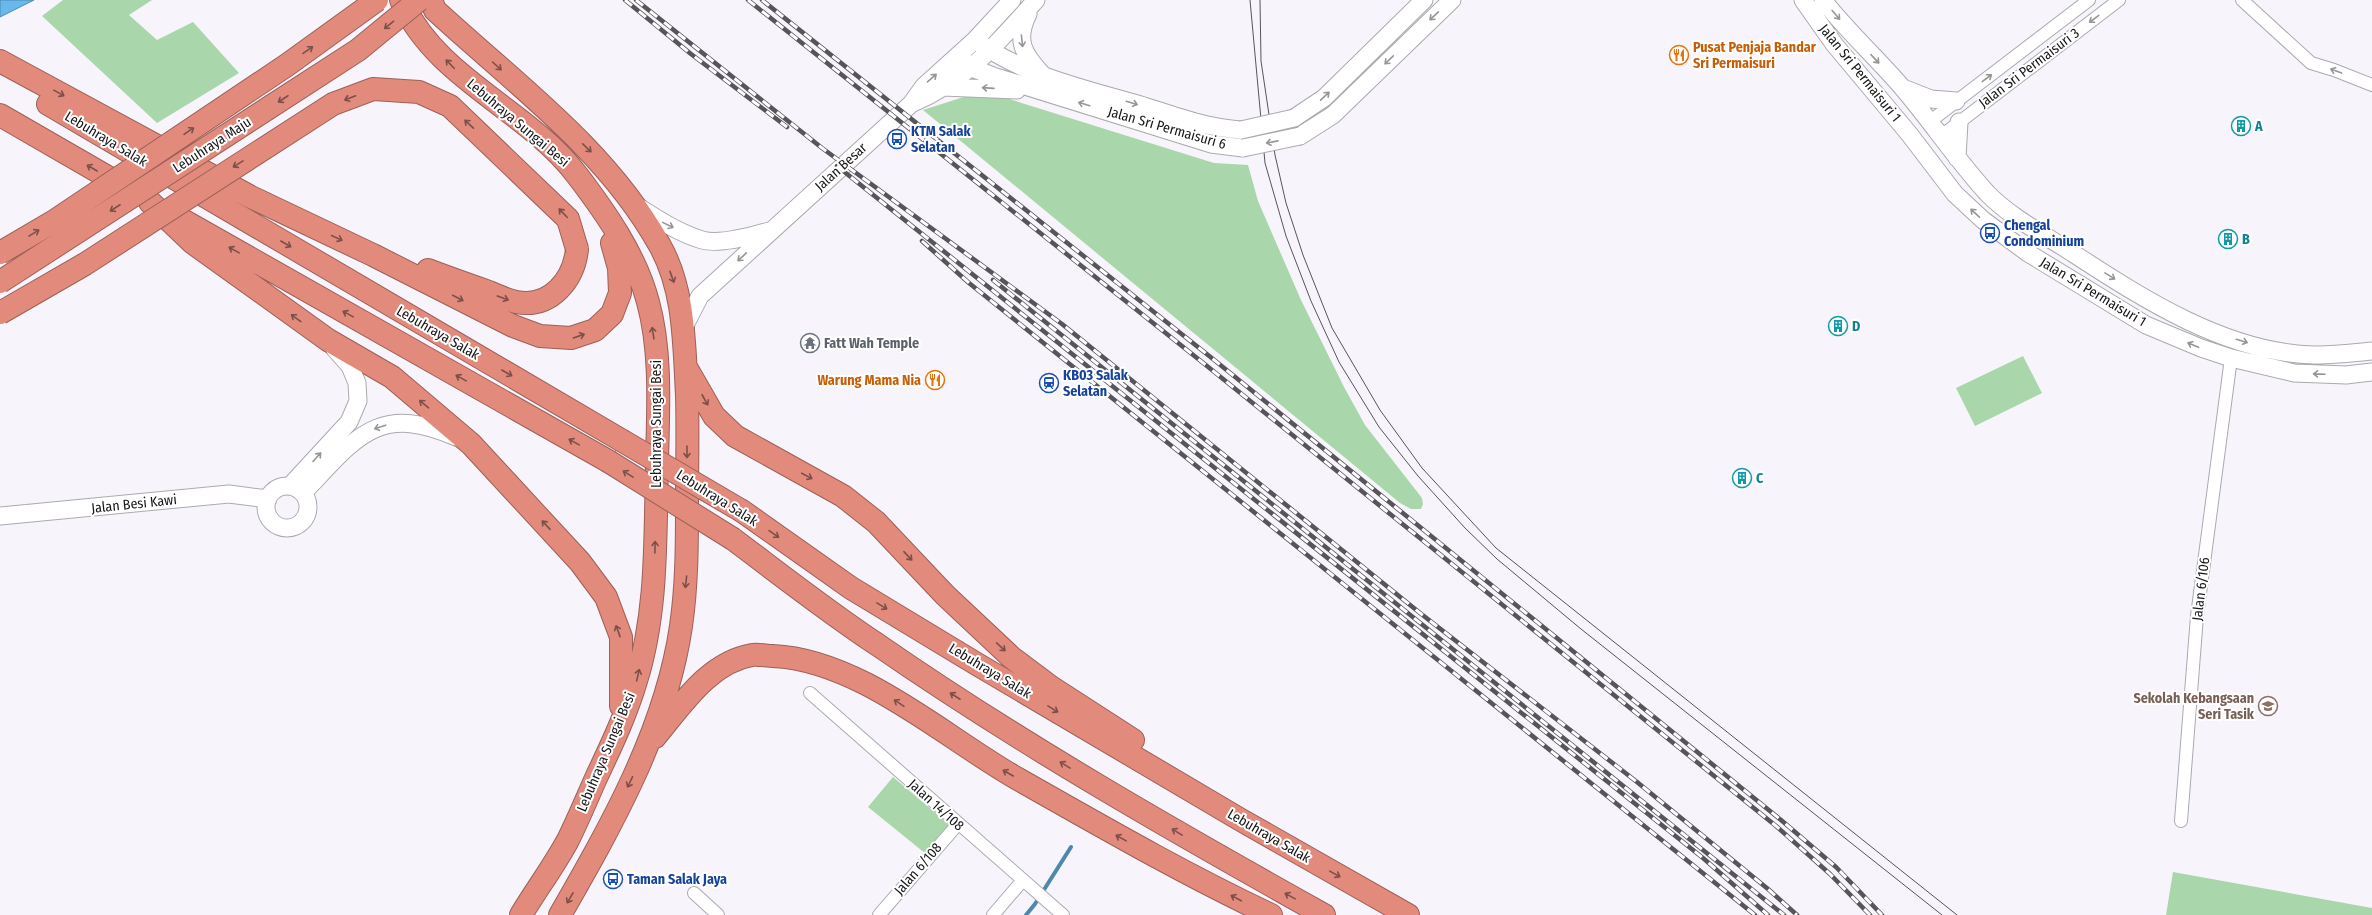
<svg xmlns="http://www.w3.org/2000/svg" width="2372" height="915" viewBox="0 0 2372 915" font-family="'Fira Sans Condensed',sans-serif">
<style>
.green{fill:#a9d7ab}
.water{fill:#67b9ed;stroke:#4f88ad}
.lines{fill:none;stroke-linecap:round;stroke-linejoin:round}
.stream{stroke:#4f88ad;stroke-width:4}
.street-casing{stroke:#aca9af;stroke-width:14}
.secondary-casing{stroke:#aca9af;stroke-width:19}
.highway-casing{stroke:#9b6159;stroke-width:24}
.street{stroke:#fff;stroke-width:12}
.secondary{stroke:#fff;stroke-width:17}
.highway{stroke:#e28a7c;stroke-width:22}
.tram{stroke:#575559;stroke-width:1}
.rail-casing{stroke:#575559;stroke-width:4.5}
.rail{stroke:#fff;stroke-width:3;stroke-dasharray:9;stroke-linecap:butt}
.secondary-bridge-casing{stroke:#aca9af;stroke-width:19;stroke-linecap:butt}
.highway-bridge-casing{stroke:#9b6159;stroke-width:24;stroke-linecap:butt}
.secondary-bridge{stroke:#fff;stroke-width:17}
.highway-bridge{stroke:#e28a7c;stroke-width:22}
.oneway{stroke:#969697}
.oneway2{stroke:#7c504a}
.labels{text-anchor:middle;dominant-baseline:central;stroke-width:4;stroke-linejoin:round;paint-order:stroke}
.food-label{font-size:14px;font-weight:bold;fill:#c56008;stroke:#fff;text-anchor:start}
.street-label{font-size:14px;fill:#161517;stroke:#fff}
.culture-label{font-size:14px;font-weight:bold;fill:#0d838f;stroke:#fff;text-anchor:start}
.transit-label{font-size:14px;font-weight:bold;fill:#164399;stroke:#fff;text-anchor:start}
.worship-label{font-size:14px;font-weight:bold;fill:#5b616d;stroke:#fff;text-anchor:start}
.education-label{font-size:14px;font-weight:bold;fill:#785e54;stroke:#fff;text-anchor:end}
</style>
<rect width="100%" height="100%" fill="#f7f4fb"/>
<path class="green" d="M63,0H152L129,15L157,40L193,22L239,73L157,123L42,16Z
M970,95L1006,98L1214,163L1248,165L1258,201L1301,300L1344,387L1365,425L1422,498L1423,504L1421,509H1411L1400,503L923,110Z
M2023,356L2042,393L1975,426L1956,388Z
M893,777L950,825L926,854L868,807Z
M2173,872L2372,908V915H2166Z"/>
<path class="water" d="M0,0H34L0,17Z"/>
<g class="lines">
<path class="stream" d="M1026,915L1035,904L1071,847"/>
<defs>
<path id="street" d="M2242,0L2311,63L2334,70L2372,85
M1928,123L2089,0
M1940,137L2119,0
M810,693L1063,915
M2181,821L2197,616L2231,358
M694,893L718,915
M879,915L958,824
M993,915L1023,880"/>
<path id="secondary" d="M1803,0L1834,44L1910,135L1955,194L1983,220L2028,253L2146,325L2201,348L2231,358L2294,373L2346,375L2372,372
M1823,0C1847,31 1876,57 1901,86C1931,121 1956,159 1987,193C2010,217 2043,234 2071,252C2142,298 2226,353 2314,355C2333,355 2353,353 2372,351
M1028,14C1015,40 1023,54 1042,74
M975,40C1024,76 1086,89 1144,106C1175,116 1207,128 1241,130
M958,56L972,68L993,76L1211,144L1243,148
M943,87L1017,90
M1903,88L1931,99L1956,101
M911,104C966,81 998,43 1036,0
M1294,118L1324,98L1424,0
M1300,136L1333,115L1452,0
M1957,158L1959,122
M637,206C657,219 679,233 702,240C719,245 752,236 769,231
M683,329L700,296L911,104L924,86L975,40L1012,0
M290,486L349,422L358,401L357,383L350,366L334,348
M266 507a21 21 0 1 1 42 0a21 21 0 1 1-42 0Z
M303,493C355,439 377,402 456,437
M0,516L229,494L268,499"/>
<path id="highway" d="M401,0C436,79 527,109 577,175C606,213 636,256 648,302C662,353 658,411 657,463C655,536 658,611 636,681C626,715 611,746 596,778C587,798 578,820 568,840C554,866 536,890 521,915
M431,0L435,10C514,83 606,149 659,244C685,289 684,344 687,395C688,431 687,467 687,503C687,544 687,585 681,626C666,730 611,826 560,915
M0,61L251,197L373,255L513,326L540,336L571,338L595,330L612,314L620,293L619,268L612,243
M48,104L621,440
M0,115L130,190
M150,202L193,243L328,340L392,377L471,444L580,562L606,597L621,637V706
M179,218L608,461
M428,270C449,278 469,285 489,292C498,296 507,300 516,302C551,309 574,279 577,249
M687,369L714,416L735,436L843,496L876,522L945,595L1011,657L1051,687L1133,740
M742,511L851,588L975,663L1241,820L1408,915
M733,539C781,575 828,612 878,645C1021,744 1172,830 1324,915
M655,737C681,706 709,662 752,655C758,654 767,656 773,656C860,660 944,737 1018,779C1101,826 1184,874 1271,915"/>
</defs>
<use href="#street" class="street-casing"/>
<use href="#secondary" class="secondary-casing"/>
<use href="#highway" class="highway-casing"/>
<use href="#street" class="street"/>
<use href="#secondary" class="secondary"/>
<use href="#highway" class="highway"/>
<path class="tram" d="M1250,0L1265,163L1286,236L1311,301L1339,362L1379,427L1418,476L1465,528L1497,559L1581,629L1942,915
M1260,0L1261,61L1275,155L1286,203L1303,255L1332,328L1380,410L1422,468L1496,548L1957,915"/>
<defs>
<path id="rail" d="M625,0L691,54L787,127
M636,0L822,148L1062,324L1420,613L1637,782L1768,889L1797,915
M748,0L1207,366L1776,826L1830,874L1870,915
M762,0L1213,359L1781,820L1836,867L1882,915
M837,166L1703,858L1768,915
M922,241L969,283L1755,915
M993,280L1784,915"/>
</defs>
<use href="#rail" class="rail-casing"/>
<use href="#rail" class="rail"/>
<defs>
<path id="secondary-bridge" d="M1241,130L1294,118
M1243,148L1300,136"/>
<path id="highway-bridge" d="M0,253L56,220L287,65L377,0
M0,282L358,50L419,0
M0,313L85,264L333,104L373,89L419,92L450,106L568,219L577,249
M621,440L742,511
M608,461L733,539"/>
</defs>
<use href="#secondary-bridge" class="secondary-bridge-casing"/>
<use href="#highway-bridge" class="highway-bridge-casing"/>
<use href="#secondary-bridge" class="secondary-bridge"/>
<use href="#highway-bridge" class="highway-bridge"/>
</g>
<defs><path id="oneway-shaft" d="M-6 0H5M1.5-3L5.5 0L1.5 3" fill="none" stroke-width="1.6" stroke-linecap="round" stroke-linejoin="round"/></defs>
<g class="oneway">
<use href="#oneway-shaft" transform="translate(1836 15) rotate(50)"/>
<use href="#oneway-shaft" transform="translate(1434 16) rotate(137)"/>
<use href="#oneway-shaft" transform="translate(2094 19) rotate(143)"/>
<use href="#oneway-shaft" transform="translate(1022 41) rotate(84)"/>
<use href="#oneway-shaft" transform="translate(1875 59) rotate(47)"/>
<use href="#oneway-shaft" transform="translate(1389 60) rotate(136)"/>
<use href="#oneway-shaft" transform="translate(2336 71) rotate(-160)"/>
<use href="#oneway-shaft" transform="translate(932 78) rotate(-41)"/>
<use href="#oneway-shaft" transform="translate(1987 78) rotate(-37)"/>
<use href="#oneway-shaft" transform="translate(988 88) rotate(-176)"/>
<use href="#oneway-shaft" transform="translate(1325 96) rotate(-43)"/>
<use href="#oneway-shaft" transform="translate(1132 103) rotate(17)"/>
<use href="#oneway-shaft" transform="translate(1084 104) rotate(-163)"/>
<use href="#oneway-shaft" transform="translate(1272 142) rotate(169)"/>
<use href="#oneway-shaft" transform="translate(1975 213) rotate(-137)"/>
<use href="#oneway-shaft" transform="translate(668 225) rotate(26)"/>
<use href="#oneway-shaft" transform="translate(742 257) rotate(137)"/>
<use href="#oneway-shaft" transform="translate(2110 276) rotate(32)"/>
<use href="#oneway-shaft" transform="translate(2242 341) rotate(17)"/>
<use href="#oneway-shaft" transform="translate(2193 345) rotate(-157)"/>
<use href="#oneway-shaft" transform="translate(2319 374) rotate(-178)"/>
<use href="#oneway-shaft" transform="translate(380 427) rotate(162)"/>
<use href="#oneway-shaft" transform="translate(317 457) rotate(-48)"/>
</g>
<g class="oneway2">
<use href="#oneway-shaft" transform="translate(389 25) rotate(141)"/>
<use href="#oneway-shaft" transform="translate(308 50) rotate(-35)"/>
<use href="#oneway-shaft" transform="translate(450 64) rotate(-134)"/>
<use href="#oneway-shaft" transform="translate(497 66) rotate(42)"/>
<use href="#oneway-shaft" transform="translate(59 93) rotate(29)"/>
<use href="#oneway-shaft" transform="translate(350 98) rotate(159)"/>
<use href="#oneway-shaft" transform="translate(283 99) rotate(147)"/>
<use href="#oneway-shaft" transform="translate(469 124) rotate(-137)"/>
<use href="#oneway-shaft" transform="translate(189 131) rotate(-34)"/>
<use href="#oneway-shaft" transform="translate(587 148) rotate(44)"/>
<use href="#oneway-shaft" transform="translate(238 164) rotate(148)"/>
<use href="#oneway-shaft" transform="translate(92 168) rotate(-150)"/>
<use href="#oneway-shaft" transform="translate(115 208) rotate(147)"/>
<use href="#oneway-shaft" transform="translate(563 213) rotate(-134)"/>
<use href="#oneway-shaft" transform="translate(34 233) rotate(-31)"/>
<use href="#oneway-shaft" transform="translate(337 238) rotate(25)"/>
<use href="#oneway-shaft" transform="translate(286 244) rotate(30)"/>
<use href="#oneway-shaft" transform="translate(234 250) rotate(-151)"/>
<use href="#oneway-shaft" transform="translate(672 277) rotate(70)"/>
<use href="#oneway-shaft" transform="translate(458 298) rotate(27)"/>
<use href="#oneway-shaft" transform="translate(503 298) rotate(20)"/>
<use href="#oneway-shaft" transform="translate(348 314) rotate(-151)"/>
<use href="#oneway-shaft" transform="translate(296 318) rotate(-144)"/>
<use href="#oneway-shaft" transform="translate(653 333) rotate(-99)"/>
<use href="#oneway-shaft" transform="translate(579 336) rotate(-19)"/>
<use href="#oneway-shaft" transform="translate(507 373) rotate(30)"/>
<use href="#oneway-shaft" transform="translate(461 378) rotate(-151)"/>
<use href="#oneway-shaft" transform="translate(705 400) rotate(61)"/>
<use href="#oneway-shaft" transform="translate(424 404) rotate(-140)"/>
<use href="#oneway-shaft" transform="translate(574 442) rotate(-151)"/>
<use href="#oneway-shaft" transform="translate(687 452) rotate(90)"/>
<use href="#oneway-shaft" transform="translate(628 474) rotate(-148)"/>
<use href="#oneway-shaft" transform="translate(807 476) rotate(28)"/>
<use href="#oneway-shaft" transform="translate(546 525) rotate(-133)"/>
<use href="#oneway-shaft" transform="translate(774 534) rotate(35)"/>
<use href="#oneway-shaft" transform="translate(655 547) rotate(-89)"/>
<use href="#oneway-shaft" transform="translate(908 556) rotate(47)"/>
<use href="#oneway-shaft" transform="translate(686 582) rotate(96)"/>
<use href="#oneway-shaft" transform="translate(882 606) rotate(31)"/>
<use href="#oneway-shaft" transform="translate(618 631) rotate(-110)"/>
<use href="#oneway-shaft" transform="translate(1001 647) rotate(43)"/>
<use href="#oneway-shaft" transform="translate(638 675) rotate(-77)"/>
<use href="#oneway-shaft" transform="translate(955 696) rotate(-147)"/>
<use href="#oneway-shaft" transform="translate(899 703) rotate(-146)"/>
<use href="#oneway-shaft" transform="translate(1053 709) rotate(31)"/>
<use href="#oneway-shaft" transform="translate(1065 765) rotate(-149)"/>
<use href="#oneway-shaft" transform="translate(1008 773) rotate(-150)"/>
<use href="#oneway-shaft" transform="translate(630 782) rotate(116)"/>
<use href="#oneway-shaft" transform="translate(1177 832) rotate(-149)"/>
<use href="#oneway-shaft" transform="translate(1121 838) rotate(-151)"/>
<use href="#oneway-shaft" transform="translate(1335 874) rotate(29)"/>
<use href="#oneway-shaft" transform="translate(1290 896) rotate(-151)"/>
<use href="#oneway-shaft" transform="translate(570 898) rotate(120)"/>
<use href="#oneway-shaft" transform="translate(1236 898) rotate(-152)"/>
</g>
<defs>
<symbol id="restaurant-ring" viewBox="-11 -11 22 22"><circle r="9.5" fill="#fff" stroke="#e8710a" stroke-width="1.5"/><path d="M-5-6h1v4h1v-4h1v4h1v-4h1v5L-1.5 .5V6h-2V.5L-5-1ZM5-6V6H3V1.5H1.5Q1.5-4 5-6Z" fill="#e8710a"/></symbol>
<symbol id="building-ring" viewBox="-11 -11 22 22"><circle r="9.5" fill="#fff" stroke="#0f9aa8" stroke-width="1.5"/><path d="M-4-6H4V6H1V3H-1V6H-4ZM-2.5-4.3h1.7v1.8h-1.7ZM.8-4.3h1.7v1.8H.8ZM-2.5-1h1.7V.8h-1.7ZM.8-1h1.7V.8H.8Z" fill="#0f9aa8"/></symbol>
<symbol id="bus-ring" viewBox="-11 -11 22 22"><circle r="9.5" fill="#fff" stroke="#1a4fb4" stroke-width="1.5"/><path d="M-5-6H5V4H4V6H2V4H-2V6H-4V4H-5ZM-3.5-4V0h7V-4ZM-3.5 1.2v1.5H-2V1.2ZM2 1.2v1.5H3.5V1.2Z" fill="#1a4fb4"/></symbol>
<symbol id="temple-ring" viewBox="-11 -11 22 22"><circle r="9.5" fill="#fff" stroke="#6b7280" stroke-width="1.5"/><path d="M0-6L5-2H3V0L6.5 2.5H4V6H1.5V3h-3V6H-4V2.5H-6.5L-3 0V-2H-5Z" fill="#6b7280"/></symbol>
<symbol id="station-ring" viewBox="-11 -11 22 22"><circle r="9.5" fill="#fff" stroke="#1a4fb4" stroke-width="1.5"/><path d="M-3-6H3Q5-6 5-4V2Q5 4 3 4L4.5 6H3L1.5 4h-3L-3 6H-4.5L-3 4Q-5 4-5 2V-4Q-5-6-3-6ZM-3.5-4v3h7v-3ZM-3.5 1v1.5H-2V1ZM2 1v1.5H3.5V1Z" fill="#1a4fb4"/></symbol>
<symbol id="school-ring" viewBox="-11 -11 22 22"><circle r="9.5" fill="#fff" stroke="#8d6e63" stroke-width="1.5"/><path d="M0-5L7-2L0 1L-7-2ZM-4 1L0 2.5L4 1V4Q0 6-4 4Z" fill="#8d6e63"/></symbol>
</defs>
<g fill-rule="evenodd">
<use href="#restaurant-ring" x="1668" y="44" width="22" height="22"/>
<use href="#building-ring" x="2230" y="115" width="22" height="22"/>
<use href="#bus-ring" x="886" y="128" width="22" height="22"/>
<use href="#bus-ring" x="1979" y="222" width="22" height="22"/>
<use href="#building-ring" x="2217" y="228" width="22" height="22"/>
<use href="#building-ring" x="1827" y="315" width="22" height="22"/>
<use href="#temple-ring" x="799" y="332" width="22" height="22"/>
<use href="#restaurant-ring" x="924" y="369" width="22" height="22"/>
<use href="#station-ring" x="1038" y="372" width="22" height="22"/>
<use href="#building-ring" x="1731" y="467" width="22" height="22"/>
<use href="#school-ring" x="2257" y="695" width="22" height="22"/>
<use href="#bus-ring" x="602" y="868" width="22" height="22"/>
</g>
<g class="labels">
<g class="food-label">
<text x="1693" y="47">Pusat Penjaja Bandar<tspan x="1693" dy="16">Sri Permaisuri</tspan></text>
<text x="921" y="380" text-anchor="end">Warung Mama Nia</text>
</g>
<g class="street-label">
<text transform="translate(2029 68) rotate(-37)">Jalan Sri Permaisuri 3</text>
<text transform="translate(1860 73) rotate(51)">Jalan Sri Permaisuri 1</text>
<text transform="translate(518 123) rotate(40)">Lebuhraya Sungai Besi</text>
<text transform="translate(1167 128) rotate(16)">Jalan Sri Permaisuri 6</text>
<text transform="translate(106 139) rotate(31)">Lebuhraya Salak</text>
<text transform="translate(212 145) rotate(-33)">Lebuhraya Maju</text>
<text transform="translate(841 167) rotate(-42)">Jalan Besar</text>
<text transform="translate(2093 292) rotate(31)">Jalan Sri Permaisuri 1</text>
<text transform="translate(438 333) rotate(30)">Lebuhraya Salak</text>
<text transform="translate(656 424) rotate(-90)">Lebuhraya Sungai Besi</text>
<text transform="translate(717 498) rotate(32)">Lebuhraya Salak</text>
<text transform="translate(134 504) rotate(-6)">Jalan Besi Kawi</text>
<text transform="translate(2201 589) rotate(-83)">Jalan 6/106</text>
<text transform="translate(990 671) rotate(31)">Lebuhraya Salak</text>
<text transform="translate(606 752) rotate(-67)">Lebuhraya Sungai Besi</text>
<text transform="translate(936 805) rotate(42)">Jalan 14/108</text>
<text transform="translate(1269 836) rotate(30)">Lebuhraya Salak</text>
<text transform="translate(918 869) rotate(-49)">Jalan 6/108</text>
</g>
<g class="culture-label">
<text x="2255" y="126">A</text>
<text x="2242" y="239">B</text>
<text x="1852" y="326">D</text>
<text x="1756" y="478">C</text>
</g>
<g class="transit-label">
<text x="911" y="131">KTM Salak<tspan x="911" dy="16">Selatan</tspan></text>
<text x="2004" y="225">Chengal<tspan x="2004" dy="16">Condominium</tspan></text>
<text x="1063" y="375">KB03 Salak<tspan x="1063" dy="16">Selatan</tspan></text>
<text x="627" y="879">Taman Salak Jaya</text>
</g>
<g class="worship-label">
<text x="824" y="343">Fatt Wah Temple</text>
</g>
<g class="education-label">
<text x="2254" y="698">Sekolah Kebangsaan<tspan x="2254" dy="16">Seri Tasik</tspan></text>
</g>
</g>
</svg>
